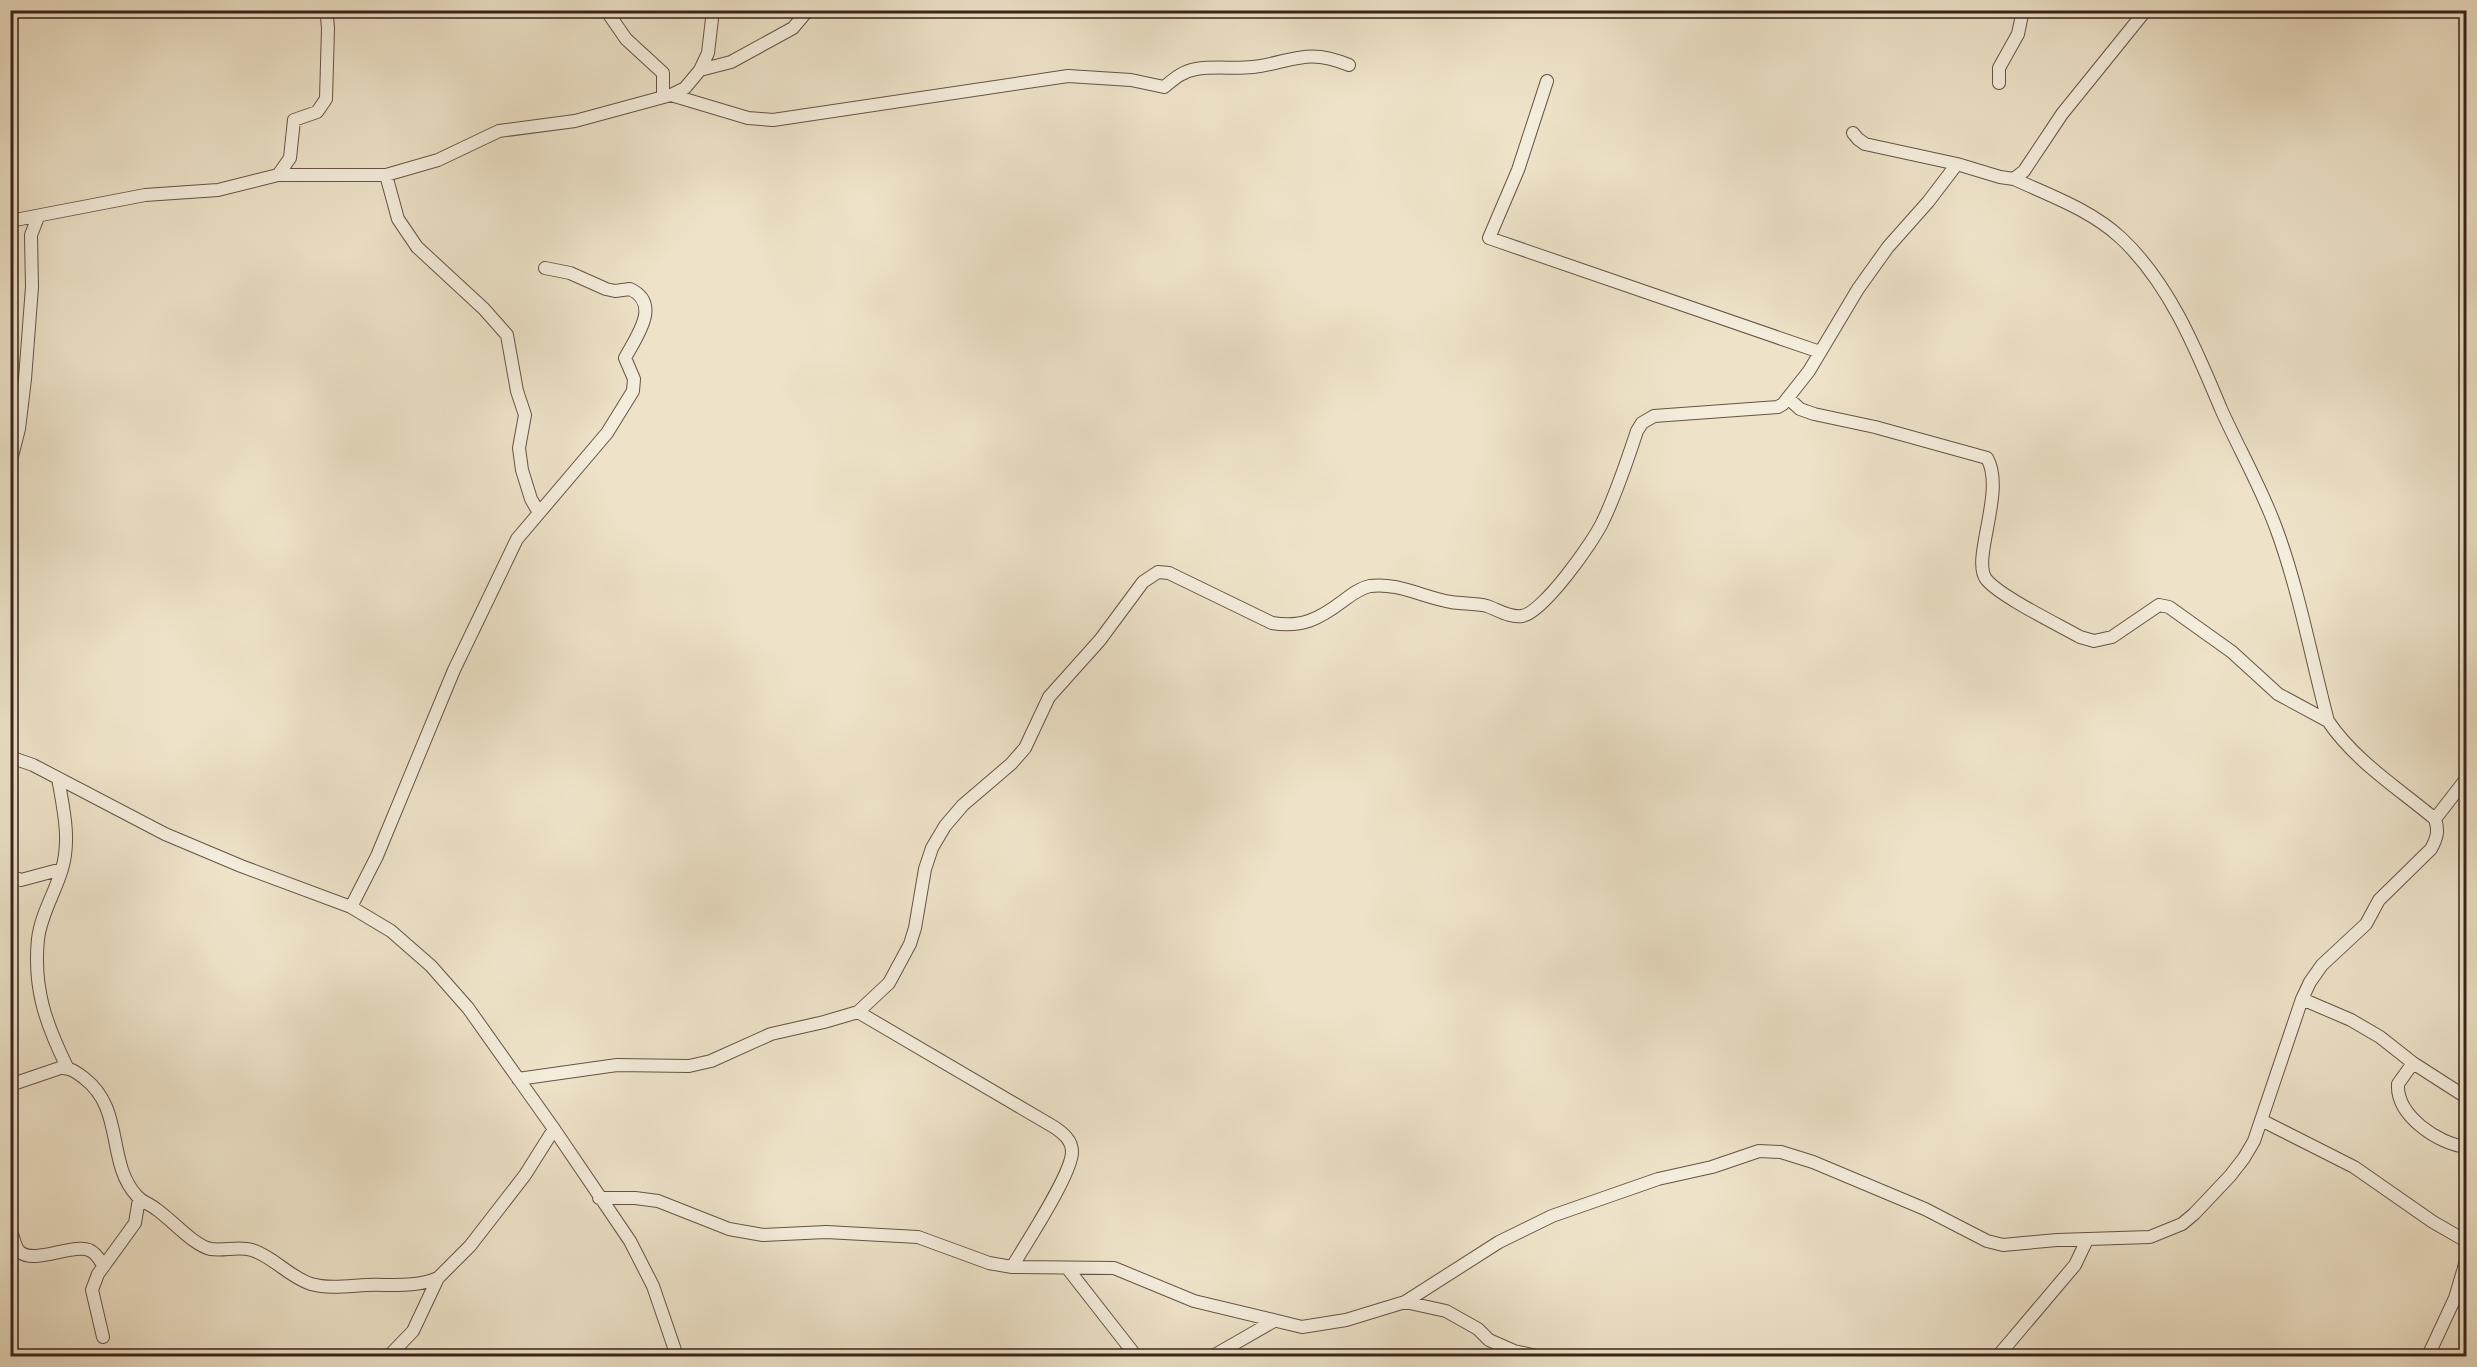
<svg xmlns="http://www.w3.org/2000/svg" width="2477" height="1367" viewBox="0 0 2477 1367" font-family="Cardo,serif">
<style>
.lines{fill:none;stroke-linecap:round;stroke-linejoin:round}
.minor-casing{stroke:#665346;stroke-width:14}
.minor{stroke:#f4eddc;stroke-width:12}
</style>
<rect width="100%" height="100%" fill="#eee3c9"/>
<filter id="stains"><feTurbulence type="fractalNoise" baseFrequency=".00333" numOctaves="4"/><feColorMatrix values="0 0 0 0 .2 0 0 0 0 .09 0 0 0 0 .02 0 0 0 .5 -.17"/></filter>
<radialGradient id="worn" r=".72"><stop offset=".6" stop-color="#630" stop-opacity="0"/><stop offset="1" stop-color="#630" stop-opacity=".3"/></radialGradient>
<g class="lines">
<defs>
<path id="minor" d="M606,10L626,39L663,73V97
M700,70L708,53L713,10
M1547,81L1518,170L1489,238L1820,352
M1999,83V68L2018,34L2023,10
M671,95L748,118L773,120L1068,76L1131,80L1164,87C1174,79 1183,71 1196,69C1215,66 1234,69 1253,67C1293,62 1306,47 1349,65
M1853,133L1858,139L1865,144L1957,164
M278,175L290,158L294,120L317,112L326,99L328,28L327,17L323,10
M386,175L398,219L417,247L484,309L507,335L517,391L525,415L519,448L522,470L531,499L538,511
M10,221L145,195L218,190L278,175H386L438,160L499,131L575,121L671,95L685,88L700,70L731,62L793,28L808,10
M1789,399L1800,409L1814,414L1875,427L1987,458C2006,491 1971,559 1986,579C1999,596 2059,625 2080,637L2094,641L2112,637L2159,605L2169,607L2232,652L2278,694L2328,721
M10,464L19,429L25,379L32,287L31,235L38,217
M10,757L33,765L165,834L241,866L351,907L391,931L431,966L468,1008L554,1129L630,1241L653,1286L677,1356
M58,778C63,807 71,839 62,869C55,893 41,914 38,939C33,989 46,1024 67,1067
M2435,819L2466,779
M10,876L21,880L62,869
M351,907L377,856L454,670L517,539L607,433L633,391L634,379L625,358C636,337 662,304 630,289L615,291L606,289L570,273L545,268
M2302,999L2351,1020L2380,1037L2413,1063L2466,1097
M858,1012L1054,1127C1063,1133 1072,1140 1072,1152C1072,1174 1025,1245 1012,1267
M2413,1063L2398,1084C2396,1116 2439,1144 2466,1147
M518,1079L617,1065L689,1066L711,1061L771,1034L824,1022L858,1012L889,983L910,944L915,928L925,869L932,848L945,826L963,805L1011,764L1025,748L1049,697L1100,640L1143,582L1158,572L1169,573L1272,623C1302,628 1319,619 1343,601C1351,595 1360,588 1370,586C1397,582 1425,598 1451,602C1463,604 1475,603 1487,606C1498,610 1510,618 1522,616C1543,613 1594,541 1603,521C1617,492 1627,461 1637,431L1642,423L1654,416L1778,407L1783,404L1809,371L1858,289L1888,247L1928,202L1957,164L2000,177L2014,179L2024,171L2062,114L2146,10
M10,1085L60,1068C70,1067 76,1072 84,1078C125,1109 106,1163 137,1196C142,1202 150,1204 156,1209C171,1219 194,1246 211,1249C225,1251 238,1246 252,1250C274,1257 289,1277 311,1284C329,1289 348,1286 366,1285C390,1284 415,1288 438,1278
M2261,1120L2354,1167L2433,1222L2466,1241
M599,1198H635L658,1201L729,1229L763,1235L826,1232L918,1237L989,1263L1012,1267L1114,1268L1194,1301L1302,1327L1346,1320L1405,1302L1499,1242L1552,1216L1658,1179L1712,1167L1759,1151L1781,1152L1813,1162L1925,1209L1987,1241L2003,1245L2057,1240L2150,1237L2182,1224L2194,1214L2230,1176L2244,1158L2254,1141L2302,999L2310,982L2322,965L2366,924L2379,900L2431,849C2437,838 2439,831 2435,819C2398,788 2355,761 2328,721C2311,657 2299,590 2276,528C2261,487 2239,449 2221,409C2196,349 2169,283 2121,238C2091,210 2051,196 2014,179
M10,1230C14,1236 14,1247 20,1252C35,1265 74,1242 91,1251C97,1254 100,1261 104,1266
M1068,1269L1136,1356
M1405,1302L1446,1311L1478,1329L1489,1340L1514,1351L1537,1356
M103,1337L92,1290L98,1274L135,1223L139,1199
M389,1356L413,1331L438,1278L470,1246L525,1175L554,1129
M1213,1356L1274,1321
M1998,1356L2075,1265L2087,1240
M2428,1356L2455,1298L2466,1261"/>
</defs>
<use href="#minor" class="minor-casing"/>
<use href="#minor" class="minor"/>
</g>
<rect width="2477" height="1367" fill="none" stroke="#eee3c9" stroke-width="36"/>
<rect x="12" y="12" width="2453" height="1343" fill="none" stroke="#39231a" stroke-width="3"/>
<rect x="18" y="18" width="2441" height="1331" fill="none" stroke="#39231a" stroke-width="1.5"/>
<rect width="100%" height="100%" filter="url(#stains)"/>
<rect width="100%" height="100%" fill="url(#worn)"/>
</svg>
